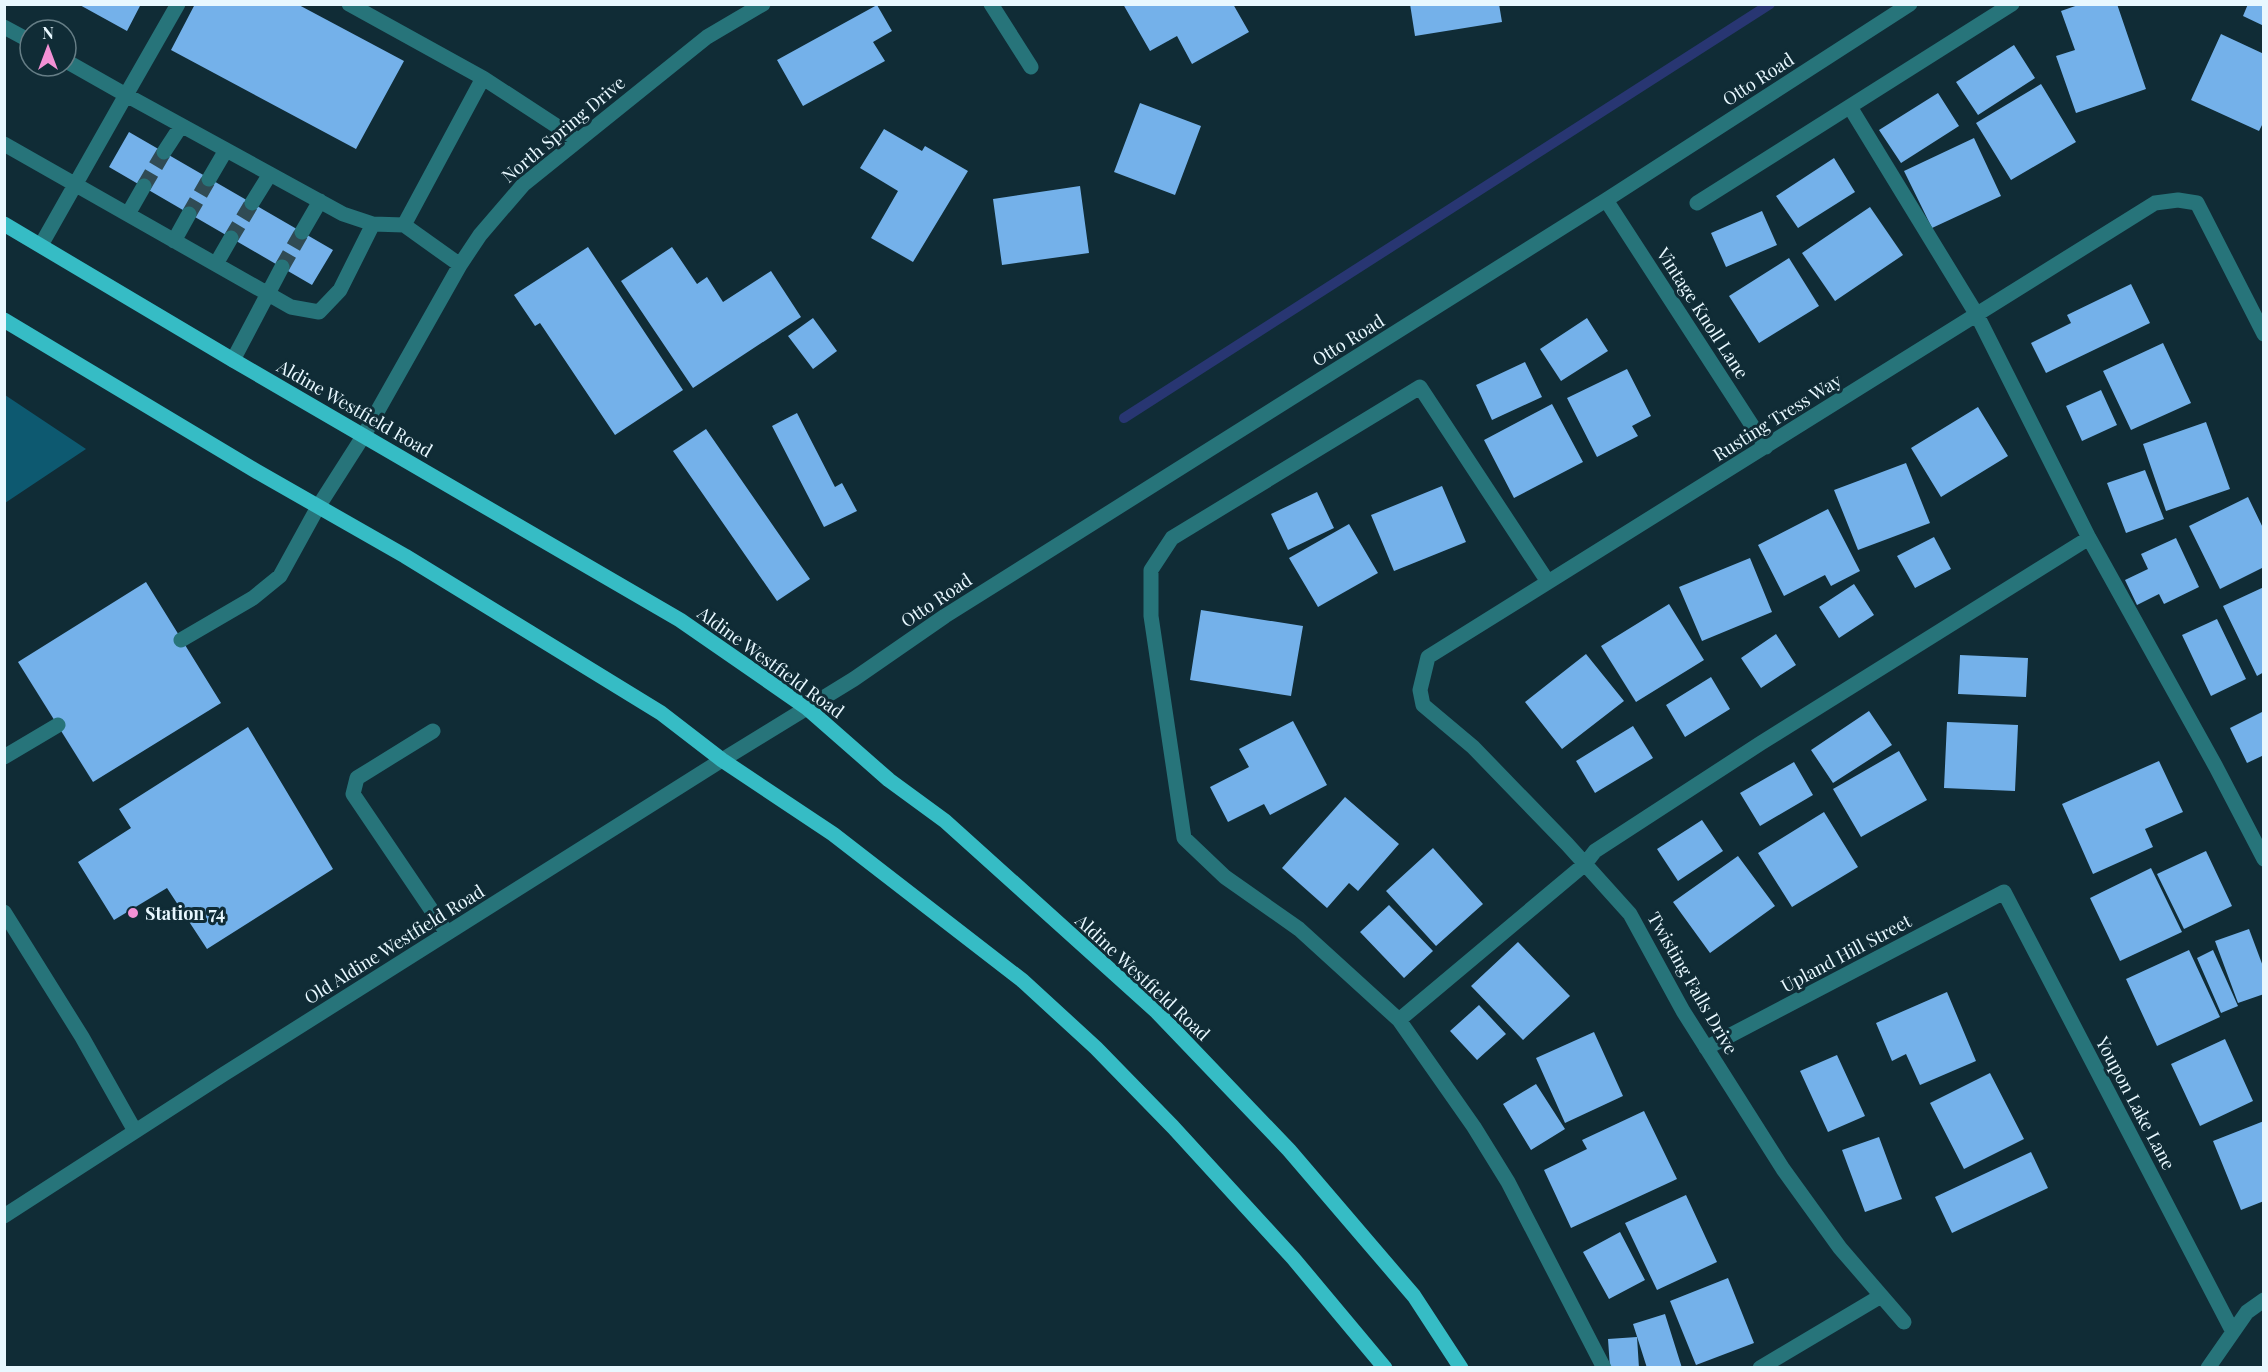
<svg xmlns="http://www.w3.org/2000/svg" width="2268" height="1372" viewBox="0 0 2268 1372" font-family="'Playfair Display',serif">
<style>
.green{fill:#0d5970}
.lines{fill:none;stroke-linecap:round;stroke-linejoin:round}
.stream{stroke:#283672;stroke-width:10}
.building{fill:#74b1ea}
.minor-tunnel{stroke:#304b54;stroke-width:15;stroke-dasharray:15 8;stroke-linecap:butt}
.minor{stroke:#27747a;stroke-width:15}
.major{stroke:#36bcc5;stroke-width:15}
.poi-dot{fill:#f391d5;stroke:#102c36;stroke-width:2}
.labels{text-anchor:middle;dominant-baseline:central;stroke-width:6;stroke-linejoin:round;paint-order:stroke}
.street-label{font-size:18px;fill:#e8f8ff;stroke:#102c36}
.poi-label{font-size:18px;font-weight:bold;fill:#e8f8ff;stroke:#102c36;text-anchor:start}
</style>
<rect width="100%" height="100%" fill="#102c36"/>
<path class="green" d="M5,395L86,449L5,503Z"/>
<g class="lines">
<path class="stream" d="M1124,418L1770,4"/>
</g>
<path class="building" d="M78,4H141L127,31Z
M195,4H297L404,61L356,149L171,50Z
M1123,4H1233L1249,32L1192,64L1177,36L1150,51Z
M1410,4H1499L1502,22L1415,36Z
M2081,4H2117L2146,89L2076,113L2056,56L2075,50L2061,11Z
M2248,4H2264V26L2243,16Z
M877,5L892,31L873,42L885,61L803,106L777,60Z
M2221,34L2264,54V121L2259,131L2191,100Z
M2014,45L2035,78L1978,115L1956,82Z
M2041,84L2076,142L2011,180L1976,123Z
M1938,93L1959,126L1901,163L1879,130Z
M1140,103L1201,126L1175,195L1114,172Z
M884,129L922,151L925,146L968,171L913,262L871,238L898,191L860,168Z
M129,132L333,250L312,285L109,167Z
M1974,138L2001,196L1932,228L1904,171Z
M1834,158L1855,192L1798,228L1776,196Z
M1080,186L1089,253L1002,265L993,199Z
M1870,207L1903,255L1835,301L1802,253Z
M1762,211L1777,245L1726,267L1711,233Z
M588,247L683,390L615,435L540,323L535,326L514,295Z
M672,247L697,284L707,277L723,302L771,271L801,317L693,388L621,281Z
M1789,258L1819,306L1759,343L1729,296Z
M2131,284L2150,323L2046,373L2031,343L2071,323L2067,315Z
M813,318L837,351L813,369L788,336Z
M1587,318L1608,351L1561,381L1540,349Z
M2163,343L2191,403L2131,430L2103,371Z
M1525,362L1542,397L1492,420L1476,385Z
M1627,369L1651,416L1632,426L1638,436L1597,457L1567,398Z
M2101,390L2117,425L2082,441L2066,406Z
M1552,404L1583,462L1514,498L1484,440Z
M1978,407L2008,456L1941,497L1911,448Z
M797,413L835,487L842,483L857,511L824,527L772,426Z
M2206,422L2230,489L2166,511L2143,444Z
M706,429L810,579L777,601L673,451Z
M1906,463L1930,523L1858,550L1834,490Z
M2145,470L2164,519L2126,533L2107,483Z
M1442,486L1466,542L1394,571L1371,515Z
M1317,492L1334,528L1288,550L1271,514Z
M2248,497L2264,530V567L2220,589L2189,526Z
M1828,509L1860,571L1831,586L1825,575L1784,596L1758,545Z
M1349,524L1378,573L1318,607L1289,558Z
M1934,537L1951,569L1915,588L1897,556Z
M2176,538L2199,587L2164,604L2159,594L2137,605L2125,580L2148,569L2141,554Z
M1750,558L1772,612L1702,641L1679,587Z
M146,582L221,703L93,782L18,662Z
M1854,584L1874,615L1839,638L1819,607Z
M2264,587V672L2257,676L2223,606Z
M1669,604L1704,660L1636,702L1601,646Z
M1201,610L1303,626L1291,696L1190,680Z
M2217,619L2246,679L2211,696L2182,635Z
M1776,634L1796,665L1761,688L1741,658Z
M1586,654L1624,701L1562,749L1525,702Z
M1960,655L2028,658L2026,697L1958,694Z
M1711,677L1730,709L1685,737L1666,705Z
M1869,711L1892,745L1833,783L1811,750Z
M2264,711V755L2247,763L2230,728Z
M1293,721L1327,785L1270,815L1264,804L1228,822L1210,787L1249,767L1239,749Z
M1947,722L2018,725L2015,791L1944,788Z
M1633,726L1653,758L1595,793L1576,761Z
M248,727L333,869L207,949L167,888L114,920L78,862L131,828L119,809Z
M1899,751L1927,800L1861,837L1833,789Z
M2159,761L2183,812L2145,829L2153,847L2093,874L2062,804Z
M1794,762L1813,795L1760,826L1740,793Z
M1345,797L1399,844L1358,891L1349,883L1327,908L1282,868Z
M1824,812L1858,867L1792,907L1758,853Z
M1702,820L1723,851L1678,881L1657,849Z
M1433,848L1483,904L1436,946L1386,891Z
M2206,851L2232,906L2184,929L2157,874Z
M1738,856L1775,906L1710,953L1673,902Z
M2151,868L2182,932L2120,961L2090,898Z
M1389,905L1433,951L1404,978L1360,932Z
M2249,929L2264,969V994L2238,1003L2215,941Z
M1518,942L1570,996L1523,1040L1471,986Z
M2189,950L2220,1017L2157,1046L2126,979Z
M2213,950L2238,1006L2221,1013L2197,958Z
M1947,992L1976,1061L1920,1085L1906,1054L1892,1061L1876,1023Z
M1479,1005L1506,1034L1477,1060L1450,1031Z
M1594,1032L1623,1096L1565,1123L1536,1058Z
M2225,1039L2253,1101L2200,1126L2171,1064Z
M1837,1055L1865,1116L1828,1132L1800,1071Z
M1990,1073L2024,1139L1964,1169L1930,1103Z
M1536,1084L1565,1129L1531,1150L1503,1104Z
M1644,1111L1677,1179L1571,1228L1544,1170L1587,1149L1582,1140Z
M2264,1121V1201L2241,1210L2213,1141Z
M1879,1137L1902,1199L1865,1212L1842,1150Z
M2031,1152L2048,1188L1952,1233L1935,1197Z
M1686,1195L1717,1262L1657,1290L1625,1223Z
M1620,1232L1645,1280L1609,1299L1583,1252Z
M1728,1278L1754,1343L1696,1365L1670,1301Z
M1665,1314L1682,1368H1647L1633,1324Z
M1637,1337L1639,1368H1610L1608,1339Z"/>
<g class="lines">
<path class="minor-tunnel" d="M144,186L164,152
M189,214L209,179
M231,238L252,203
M282,267L302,232"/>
<path class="minor" d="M349,4L483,78
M991,4L1031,67
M4,27L30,41
M66,61L126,95L178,4
M1850,107L1977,315L2089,538L2216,767L2264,859
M4,144L291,307L319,312L340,290L373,224
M164,152L181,126
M209,179L226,150
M1606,200L1766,447
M252,203L270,174
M1697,203L2012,4
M128,214L144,186
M404,225L483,78L578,140
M302,232L320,201
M174,241L189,214
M41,245L126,95L343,214L373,224L404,225L460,265
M216,264L231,238
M233,360L282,267
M1548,582L1420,387L1172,538L1151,570V616L1184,838L1225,877L1299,929L1399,1020L1474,1127L1508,1182L1604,1368
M181,640L253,598L280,576L318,507L364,435L460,265L480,235L523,185L707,37L763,4
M433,731L357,778L353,794L447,933
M4,757L58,725
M4,912L82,1037L135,1131
M1399,1020L1585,864L1595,851L1761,743L2089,538
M1706,1048L2004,892L2233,1332
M4,1216L224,1074L722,760L854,679L945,616L1606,200L1910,4
M1904,1322L1840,1248L1783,1169L1683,1011L1630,914L1567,844L1473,747L1423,705L1420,690L1428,657L2155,203L2178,200L2197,203L2264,334
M1760,1368L1881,1296
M2208,1368L2247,1312L2264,1300"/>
<path class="major" d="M4,224L233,360L680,620L807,708L889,780L945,821L1157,1012L1289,1150L1414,1296L1461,1368
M4,320L256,471L405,556L661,713L722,760L833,834L1023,981L1096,1048L1173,1127L1293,1258L1385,1368"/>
</g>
<circle class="poi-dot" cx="133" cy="913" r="6"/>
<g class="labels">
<g class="street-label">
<text transform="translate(1758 79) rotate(-33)">Otto Road</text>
<text transform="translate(563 129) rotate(-40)">North Spring Drive</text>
<text transform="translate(1703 313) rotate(57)">Vintage Knoll Lane</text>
<text transform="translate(1348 340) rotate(-32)">Otto Road</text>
<text transform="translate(355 408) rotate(30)">Aldine Westfield Road</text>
<text transform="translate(1777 417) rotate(-32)">Rusting Tress Way</text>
<text transform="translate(936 600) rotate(-34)">Otto Road</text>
<text transform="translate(771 662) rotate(36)">Aldine Westfield Road</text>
<text transform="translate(394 944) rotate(-32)">Old Aldine Westfield Road</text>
<text transform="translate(1846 953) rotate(-28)">Upland Hill Street</text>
<text transform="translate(1143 977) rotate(43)">Aldine Westfield Road</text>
<text transform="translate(1693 983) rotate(60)">Twisting Falls Drive</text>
<text transform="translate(2136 1103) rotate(62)">Youpon Lake Lane</text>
</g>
<g class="poi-label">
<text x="145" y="913">Station 74</text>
</g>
</g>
<rect width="2268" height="1372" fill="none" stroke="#e8f8ff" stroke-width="12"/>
<g transform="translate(48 48)"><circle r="28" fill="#102c36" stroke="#667e86" stroke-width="1.5"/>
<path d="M0-4.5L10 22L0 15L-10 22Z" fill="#f391d5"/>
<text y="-9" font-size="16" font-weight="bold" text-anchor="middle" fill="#e8f8ff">N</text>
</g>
</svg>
